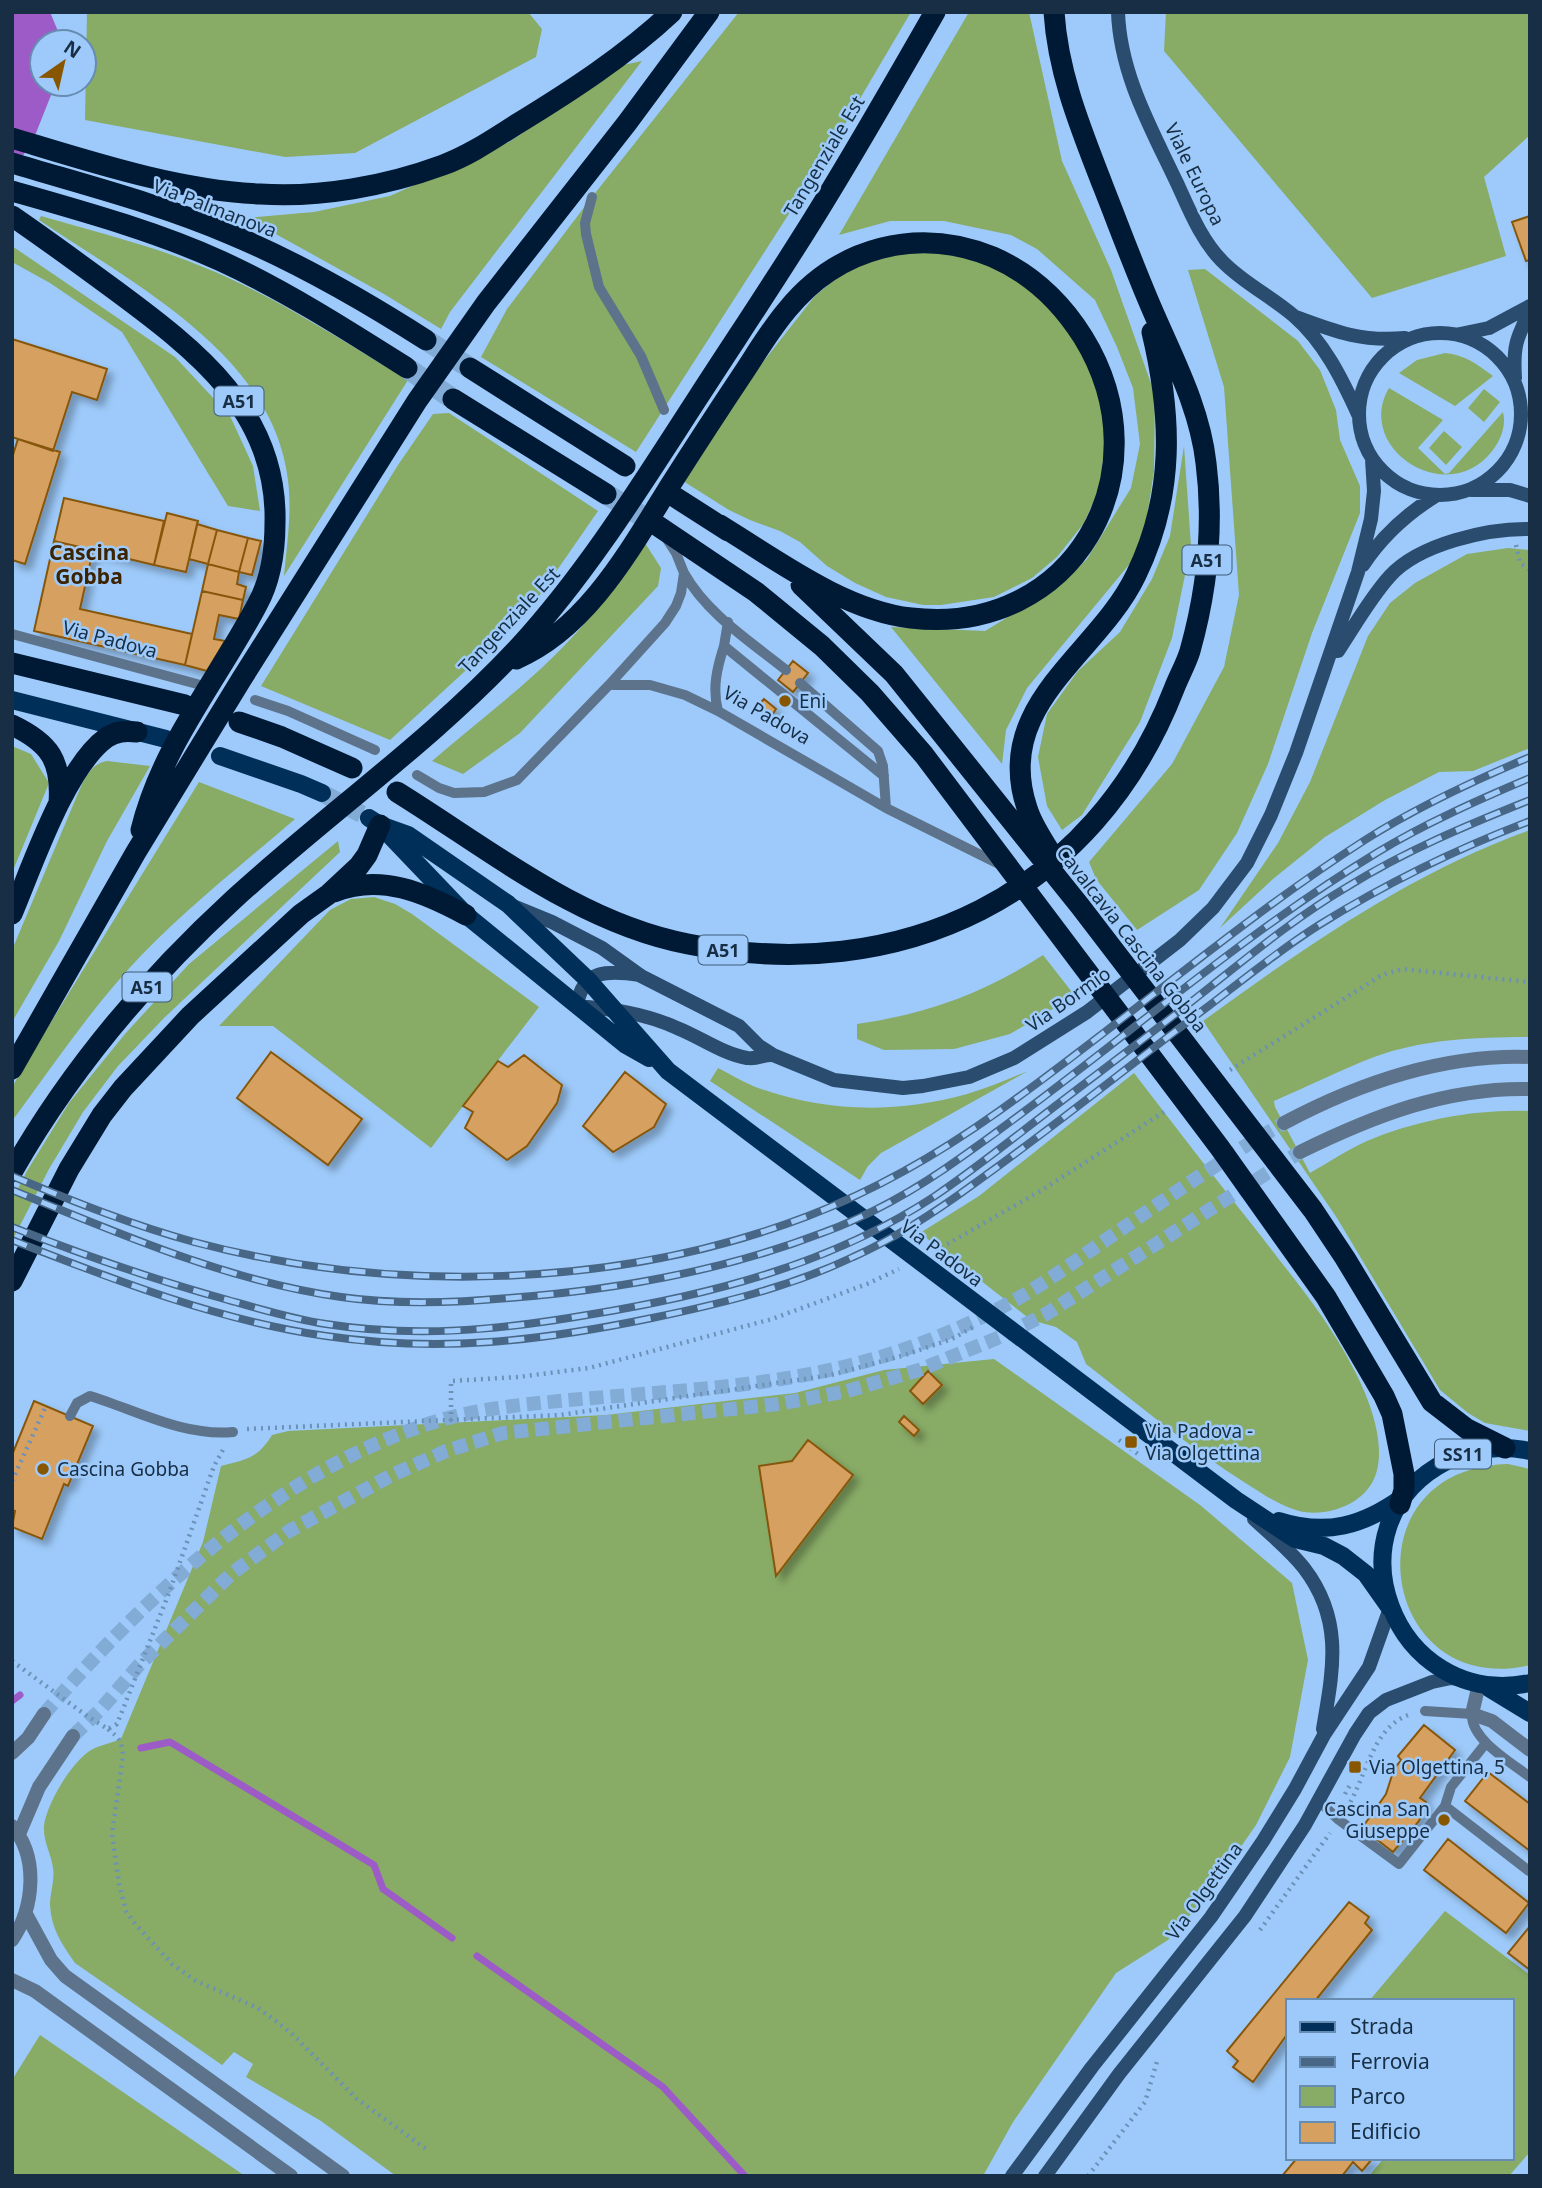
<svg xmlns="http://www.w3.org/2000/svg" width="1542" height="2188" viewBox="0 0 1542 2188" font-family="'Noto Sans',sans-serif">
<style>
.green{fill:#88ab66}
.water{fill:#9c5bc6}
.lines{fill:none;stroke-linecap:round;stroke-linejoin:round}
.stream{stroke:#9c5bc6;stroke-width:7}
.building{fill:#d6a160;stroke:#87570a;stroke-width:2;filter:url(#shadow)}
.street-tunnel{stroke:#82abd6;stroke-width:14;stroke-dasharray:14 7;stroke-linecap:butt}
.primary-tunnel{stroke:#82abd6;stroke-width:18;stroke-dasharray:18 9;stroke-linecap:butt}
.highway-tunnel{stroke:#82abd6;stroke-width:21;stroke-dasharray:21 10;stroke-linecap:butt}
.path{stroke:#6c91b8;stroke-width:4.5;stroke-dasharray:2 5;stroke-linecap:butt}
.lane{stroke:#5d738c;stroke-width:10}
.street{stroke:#5d738c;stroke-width:14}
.secondary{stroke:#2a4c6f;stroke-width:14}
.primary{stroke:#003059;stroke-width:18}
.highway{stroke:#001934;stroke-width:21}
.rail-casing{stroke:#486787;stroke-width:8}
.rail{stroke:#9dcafa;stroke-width:5;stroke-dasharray:16;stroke-linecap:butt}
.poi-dot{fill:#895600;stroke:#9dcafa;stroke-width:2.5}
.labels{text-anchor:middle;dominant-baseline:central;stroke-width:5;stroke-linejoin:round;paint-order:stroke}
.shield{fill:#9dcafa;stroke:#3f5d7b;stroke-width:2}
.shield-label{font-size:18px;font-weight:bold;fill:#172e45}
.street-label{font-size:19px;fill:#172e45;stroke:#9dcafa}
.poi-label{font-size:19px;fill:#172e45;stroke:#9dcafa;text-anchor:start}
.neighbourhood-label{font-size:21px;font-weight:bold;fill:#3c2301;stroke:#9dcafa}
</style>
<defs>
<filter id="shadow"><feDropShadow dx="6" dy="6" stdDeviation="3.5" flood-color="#0004"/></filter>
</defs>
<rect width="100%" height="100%" fill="#9dcafa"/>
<path class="green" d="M87,12H528L542,29L536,57L355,153L285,157L85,120Z
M739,12H911L828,153L636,452L481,357L507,309L592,197Z
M969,12H1029L1062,161L1111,270L1155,395L1154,471L1147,517L1137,555L1027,688L1006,730L1002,764L891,627L985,631L1059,586L1087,559L1131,488L1140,444L1133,388L1117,347L1095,300L1037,249L1011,235L944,221H890L839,235Z
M1166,12H1530V135L1484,177L1506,256L1372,298L1164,51Z
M642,61L450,312L441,329L384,294L247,218L314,212L390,196L509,142L623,65Z
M41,216C95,232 151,245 203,267C275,296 342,341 408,380L284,576C287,543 292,513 288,480C273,354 133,284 39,220Z
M12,246L175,357L230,416L253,466L260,511L228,506L122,332L50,283L12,262Z
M917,252L967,256L1015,277L1055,312L1089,363L1106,420L1101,485L1084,523L1057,557L1032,578L994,597L941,605H923L886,597L855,583L827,566L800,542L780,531L750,520L729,510L683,481L733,400L815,296L839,276L880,257Z
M1205,269L1298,341L1320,370L1336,410L1340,440L1360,486V513L1312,633L1268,764L1237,833L1199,890L1137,930L1096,879L1089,862L1172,764L1224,667L1239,595L1224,387L1188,270Z
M1445,353C1465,355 1477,364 1493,376L1455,406L1399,373L1417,360Z
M1389,388L1443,420L1418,448L1445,474L1449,473L1503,412C1506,424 1502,437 1495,447C1451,512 1353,449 1389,388Z
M1484,389L1500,402L1484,422L1468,408Z
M449,413L598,511L526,615L390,740L261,686L398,465L433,414Z
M1444,431L1462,447L1446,465L1429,448Z
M1184,446L1191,546L1172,638L1140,722L1082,815L1062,830L1047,806L1038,757L1047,714L1078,671L1120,632L1152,579L1170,536Z
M645,543L661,568L658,586L520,733L463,774L432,761C471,727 514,695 551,659C587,624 618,585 645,543Z
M1508,548L1530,550V748L1473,771L1439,772L1385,800L1325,837L1273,879L1220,928L1278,843L1310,782L1368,636L1390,603L1415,583L1467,554Z
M12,746L31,754L49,783L12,873Z
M107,761L150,766L107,841L59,941L12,1022V950L82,784C88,773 94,763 107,761Z
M199,782L295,819C237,869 176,916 125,973C84,1019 49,1071 12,1121V1088L19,1074Z
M1530,830V1037C1478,1037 1423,1039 1374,1057C1340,1070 1307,1087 1274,1101L1275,1107L1310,1173C1329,1162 1347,1150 1367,1141C1417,1120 1475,1109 1530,1111V1431L1485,1423L1468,1413L1440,1390L1337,1218L1203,1021C1305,947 1410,873 1530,830Z
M338,841L340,852L164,1018L118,1066L83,1112L49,1169L12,1241V1200L27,1171L69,1103L125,1034L189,964Z
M374,897L395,904L412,914L539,1007L431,1148L273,1026H219L330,910L351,899Z
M1043,955L1075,996L1010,1034L954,1049L884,1050L857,1039V1024C927,1014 984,993 1043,955Z
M718,1068C732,1075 746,1084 761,1089C829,1113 898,1113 967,1094C988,1088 1008,1079 1028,1071L881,1153L868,1166L860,1180L710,1081Z
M1134,1073C1176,1128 1218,1182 1261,1236C1293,1278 1328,1319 1352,1366C1369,1397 1392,1454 1370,1486C1356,1507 1323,1517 1299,1511C1280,1506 1263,1494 1247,1484C1190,1448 1139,1405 1086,1364L1077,1342L1056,1327L1031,1320L920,1233L979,1196Z
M994,1359L1200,1505L1292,1583L1308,1660L1290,1757L1256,1825L1206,1897L1168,1940L1116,1973L1013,2122L983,2176H396L321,2121L246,2077L253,2064L234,2052L222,2065L75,1963C62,1945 51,1928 50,1905C50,1893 55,1880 53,1868C51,1853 43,1842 44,1826C46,1805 72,1761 91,1750C100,1745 111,1743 121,1739L203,1542L221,1466C246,1460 258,1458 272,1435L288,1431L606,1415L795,1393L884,1370Z
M1508,1464L1530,1469V1665C1380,1701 1344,1468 1508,1464Z
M1445,1911L1530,1975V2152L1509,2176H1369L1384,2158H1512V2001H1369Z
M40,2035L245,2176H12V2080Z"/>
<path class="water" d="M12,12H50L62,41L42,42V84L55,85L36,133L12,175Z"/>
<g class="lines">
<path class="stream" d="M12,1701L20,1695
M141,1748L170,1742L374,1865L383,1889L452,1938
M477,1956L663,2087L745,2176"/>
</g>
<path class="building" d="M1530,216V260L1526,261L1512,222Z
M12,339L107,369L97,400L72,392L53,451L12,437Z
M18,439L60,452L25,564L12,560V458Z
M64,498L164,521L154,565L54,541Z
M167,513L198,521L186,572L154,565Z
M197,524L217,530L208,564L189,559Z
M217,530L248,538L239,572L208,564Z
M248,538L261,541L252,575L239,572Z
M54,541L93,550L80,609L192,634L185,665L34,631Z
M208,564L239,572L237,584L246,587L243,600L202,591Z
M202,591L243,600L239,619L219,615L214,639L225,641L207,671L185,665Z
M793,661L808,673L793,692L778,680Z
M764,699L776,709L770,718L757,707Z
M271,1052L362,1119L328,1165L237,1098Z
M524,1055L562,1085L557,1103L527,1146L507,1160L465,1128L473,1112L463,1106L498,1061L508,1067Z
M625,1072L666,1104L654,1127L613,1152L583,1126Z
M928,1371L942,1385L923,1404L910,1391Z
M34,1401L93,1426L68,1486L64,1484L42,1539L12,1527L15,1511L12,1510V1455Z
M904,1416L919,1430L914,1436L899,1422Z
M808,1440L853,1475L776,1576L759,1466L792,1461Z
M1424,1725L1455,1750L1420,1798L1426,1802L1419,1821L1393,1852L1362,1828L1386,1794L1394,1769L1401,1760L1398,1756Z
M1488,1772L1530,1804V1851L1465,1801Z
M1448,1839L1529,1903L1506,1933L1424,1870Z
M1349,1902L1369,1917L1365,1923L1372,1930L1315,2001H1288V2033L1253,2082L1233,2067L1238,2061L1227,2051Z
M1530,1926V1970L1508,1953Z
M1297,2158H1373L1362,2171L1353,2162L1342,2176H1282Z"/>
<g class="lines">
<path class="street-tunnel" d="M44,1714C144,1598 272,1477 419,1427C452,1415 487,1409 521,1405C640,1391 761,1392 877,1358C925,1344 973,1323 1017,1299C1055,1277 1090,1250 1126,1226C1168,1197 1210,1169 1253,1141L1284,1123
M73,1736L101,1709L139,1665L231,1574L289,1531L390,1476L446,1451L503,1433L779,1404L847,1391L919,1370L1000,1337L1046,1314L1300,1152"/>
<path class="primary-tunnel" d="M322,793L369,818"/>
<path class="highway-tunnel" d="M426,340L470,368
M407,368L453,399
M606,494L658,526"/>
<path class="path" d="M1516,545L1520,563L1530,570
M1230,1070L1382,975L1402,969L1530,982
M935,1251L1042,1190L1167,1110
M451,1421V1381L518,1377L589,1368L772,1319L867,1284L899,1269
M247,1429L560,1415L831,1375L905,1355L952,1339L975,1326
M1119,1440L1138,1454
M12,1481L46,1406
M12,1661L87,1716L108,1729L117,1724L169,1593L214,1466L224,1448
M108,1729C119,1738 122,1741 123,1756L112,1834L119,1884L126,1911L136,1925L172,1964L196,1981L258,2008L276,2021L291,2033L357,2099L429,2151
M1345,1794L1350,1785
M1347,1808C1366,1778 1372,1726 1411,1714
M1260,1930L1330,1833
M1088,2176L1145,2102L1158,2058"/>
<path class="lane" d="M592,197L585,223L586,234L599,287L641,356L664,410
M684,573C707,614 750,641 786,670
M728,622L724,646L884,776
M12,634L197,684
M800,683L878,751L883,766L886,808
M609,685H650L685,695L718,711L886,808L1001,865
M255,700L288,711L375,750
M718,711C712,688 717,668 724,646
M417,775L439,788L454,793L484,792L517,780L609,685L665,623L676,606L681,593L684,573L676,553L667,539
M70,1416L77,1403L90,1396C136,1410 184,1437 233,1432
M1425,1711L1472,1714C1470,1739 1512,1763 1530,1777
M1319,1801L1339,1820L1399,1864L1445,1806L1451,1787L1486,1743
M1445,1806L1529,1871"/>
<path class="street" d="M1284,1123C1359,1083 1444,1054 1530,1057
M1300,1152C1373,1116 1447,1087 1530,1089
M1479,1684L1472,1714L1492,1721L1530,1750
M12,1753L28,1738L44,1714
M12,1826C39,1857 34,1908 12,1940
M19,1834L39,1787L73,1736
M26,1914L51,1960L65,1976L343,2176
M12,1980L35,1991L291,2176"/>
<path class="secondary" d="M1118,12C1120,74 1151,128 1177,183C1189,209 1201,240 1222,261C1243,283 1271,296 1294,316C1324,342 1342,379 1358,414
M1296,317C1336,332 1362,342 1405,338
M1359 414a81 81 0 1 1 162 0a81 81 0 1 1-162 0Z
M1460,334L1489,328L1530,306
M1515,378C1513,347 1516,339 1530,311
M1471,490H1510L1530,496
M1363,565C1383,535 1406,514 1437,495
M1338,651C1354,627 1370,598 1390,576C1419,544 1488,528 1530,529
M513,906L552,922L602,948L641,976L739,1026L759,1046L773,1055L834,1080L903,1088L923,1086L969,1077L1014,1058L1087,1012L1180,940L1213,908L1247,863L1271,815L1296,753L1358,572L1371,519L1374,491L1372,459
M640,975C609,970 582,969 577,1006C612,1009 644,1013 677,1028C700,1037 723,1054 747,1058C757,1060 764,1054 773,1055
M1254,1519C1271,1535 1290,1550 1304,1568C1344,1620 1333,1670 1323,1729
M1012,2176L1092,2067L1211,1917L1263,1841L1295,1789L1324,1735L1369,1667L1390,1608
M1045,2176L1119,2074L1245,1916L1305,1825L1355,1734L1369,1713L1386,1700L1432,1682L1451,1678L1462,1679"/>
<path class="primary" d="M12,700L166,739
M220,756L301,784L322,793
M369,818L380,825L466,915L626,1045L649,1058
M380,825L408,835L508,904L588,980L668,1071L1236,1500L1295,1539L1324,1546L1343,1556L1366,1574L1390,1608
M1530,1451C1502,1445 1473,1448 1447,1461C1323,1524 1393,1711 1530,1683
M1279,1521C1326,1536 1363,1526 1403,1497
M1489,1688L1530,1713"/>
<path class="highway" d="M12,138C92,162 176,190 260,194C320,198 386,186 443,165C470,155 493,139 517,124C571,91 625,56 672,12
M12,163C85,185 160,204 230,234C297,262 365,301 426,340
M12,191C82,211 155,231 221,261C286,291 347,330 407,368
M12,216C47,240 81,265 115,290C196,350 278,412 275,523C275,551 271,580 257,605C217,681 162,745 141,830
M470,368L625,466
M453,399L606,494
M675,497L728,531
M658,526L756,592L822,646L870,693L924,755L1220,1148L1326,1297L1384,1396L1392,1414L1404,1474V1490L1400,1504
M801,585L894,674L1080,906L1313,1210L1345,1258L1432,1402L1467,1429L1505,1448
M516,659C588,628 631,548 671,484C694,448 718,411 742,375C756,354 770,330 787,310C838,247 918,226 993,257C1032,274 1061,302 1083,337C1167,473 1072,637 911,618C842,610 776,559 718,524
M12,663L185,705
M239,722L282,737L352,768
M12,725C50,743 62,761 59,803
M397,792C489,849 579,923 688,944C901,987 1094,895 1174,689C1179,676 1186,664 1190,651C1207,590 1214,526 1206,463C1200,410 1176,364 1155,316C1136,273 1120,229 1103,186C1081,129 1058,74 1054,12
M1052,855C1043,840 1032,825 1027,808C992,704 1098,655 1136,575C1175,495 1172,416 1152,332
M334,892C381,873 425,893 466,915
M12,914C32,867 65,768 106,738C116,731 125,731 137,732
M12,1069L136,852L241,680L417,401L486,303L627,123L709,12
M12,1172C70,1070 147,979 234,899C327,814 434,739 520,646C590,569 643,482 699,396C741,331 785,266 825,200C863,138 899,75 935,12
M12,1281L69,1169L102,1115L123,1088L190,1016L301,914L329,894L359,866L367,855L380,825"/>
<defs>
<path id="rail" d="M12,1176C72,1201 132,1225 194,1242C390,1294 618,1289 808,1216C876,1190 940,1153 999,1111C1123,1023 1237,922 1365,840C1417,807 1473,781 1530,757
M12,1190C118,1233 227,1281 341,1297C397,1305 453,1303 509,1298C615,1290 723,1271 822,1233C872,1215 920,1187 963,1156C1103,1058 1231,941 1378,852C1426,823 1478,800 1530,778
M12,1227C83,1255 155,1280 228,1300C260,1309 293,1319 326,1324C414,1338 500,1330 587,1315C709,1295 830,1265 935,1196C975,1169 1012,1139 1050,1110C1097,1074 1144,1039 1191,1002C1242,962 1291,920 1347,887C1405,851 1467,825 1530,800
M12,1240C112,1279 219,1321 326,1336C440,1353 540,1341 652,1318C720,1304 790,1287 853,1257C896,1238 937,1211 975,1183C1055,1126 1131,1064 1210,1005C1245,978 1281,949 1319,925C1385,884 1456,849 1530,821"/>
</defs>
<use href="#rail" class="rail-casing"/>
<use href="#rail" class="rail"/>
</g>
<g class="poi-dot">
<circle cx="785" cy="701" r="7"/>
<rect x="1124" y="1435" width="14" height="14" rx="3.5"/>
<circle cx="43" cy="1469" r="7"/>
<rect x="1348" y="1760" width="14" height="14" rx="3.5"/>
<circle cx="1444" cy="1820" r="7"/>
</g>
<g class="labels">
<g class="shield">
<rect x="214.5" y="386.5" width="49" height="29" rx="5"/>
<rect x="1182.5" y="545.5" width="49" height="29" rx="5"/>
<rect x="698.5" y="935.5" width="49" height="29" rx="5"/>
<rect x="122.5" y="972.5" width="49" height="29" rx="5"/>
<rect x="1435" y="1439.5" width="56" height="29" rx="5"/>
</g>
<g class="shield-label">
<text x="239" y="401">A51</text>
<text x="1207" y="560">A51</text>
<text x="723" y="950">A51</text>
<text x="147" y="987">A51</text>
<text x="1463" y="1454">SS11</text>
</g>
<g class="street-label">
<text transform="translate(824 156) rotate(-59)">Tangenziale Est</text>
<text transform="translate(1195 174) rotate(64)">Viale Europa</text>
<text transform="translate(215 208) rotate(21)">Via Palmanova</text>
<text transform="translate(509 620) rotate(-47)">Tangenziale Est</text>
<text transform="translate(110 639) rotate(15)">Via Padova</text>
<text transform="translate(767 715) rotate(30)">Via Padova</text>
<text transform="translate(1132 939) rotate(52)">Cavalcavia Cascina Gobba</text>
<text transform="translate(1068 999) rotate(-35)">Via Bormio</text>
<text transform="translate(942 1253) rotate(37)">Via Padova</text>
<text transform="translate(1204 1891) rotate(-54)">Via Olgettina</text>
</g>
<g class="poi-label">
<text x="799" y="701">Eni</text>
<text x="1145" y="1431">Via Padova -<tspan x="1145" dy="22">Via Olgettina</tspan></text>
<text x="57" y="1469">Cascina Gobba</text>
<text x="1369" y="1767">Via Olgettina, 5</text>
<text x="1430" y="1809" text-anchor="end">Cascina San<tspan x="1430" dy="22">Giuseppe</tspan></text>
</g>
<g class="neighbourhood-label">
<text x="89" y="552">Cascina<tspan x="89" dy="24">Gobba</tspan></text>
</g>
</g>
<rect width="1542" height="2188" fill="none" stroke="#172e45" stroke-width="28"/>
<rect x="1286" y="1999" width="228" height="161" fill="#9dcafa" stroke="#678cb2" stroke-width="2"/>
<rect x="1300" y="2022" width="35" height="10" fill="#003059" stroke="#678cb2" stroke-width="2"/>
<text x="1350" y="2034" font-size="21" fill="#172e45">Strada</text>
<rect x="1300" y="2057" width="35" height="10" fill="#486787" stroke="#678cb2" stroke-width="2"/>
<text x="1350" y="2069" font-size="21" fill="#172e45">Ferrovia</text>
<rect x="1300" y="2086" width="35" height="21" fill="#88ab66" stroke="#678cb2" stroke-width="2"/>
<text x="1350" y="2104" font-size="21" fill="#172e45">Parco</text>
<rect x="1300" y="2122" width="35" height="21" fill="#d6a160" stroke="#678cb2" stroke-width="2"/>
<text x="1350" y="2139" font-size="21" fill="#172e45">Edificio</text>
<g transform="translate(63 63) rotate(34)"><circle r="33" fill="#9dcafa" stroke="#678cb2" stroke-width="2"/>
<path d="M0-5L12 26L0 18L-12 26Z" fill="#895600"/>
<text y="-10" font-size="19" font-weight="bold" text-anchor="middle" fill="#172e45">N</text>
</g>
</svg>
